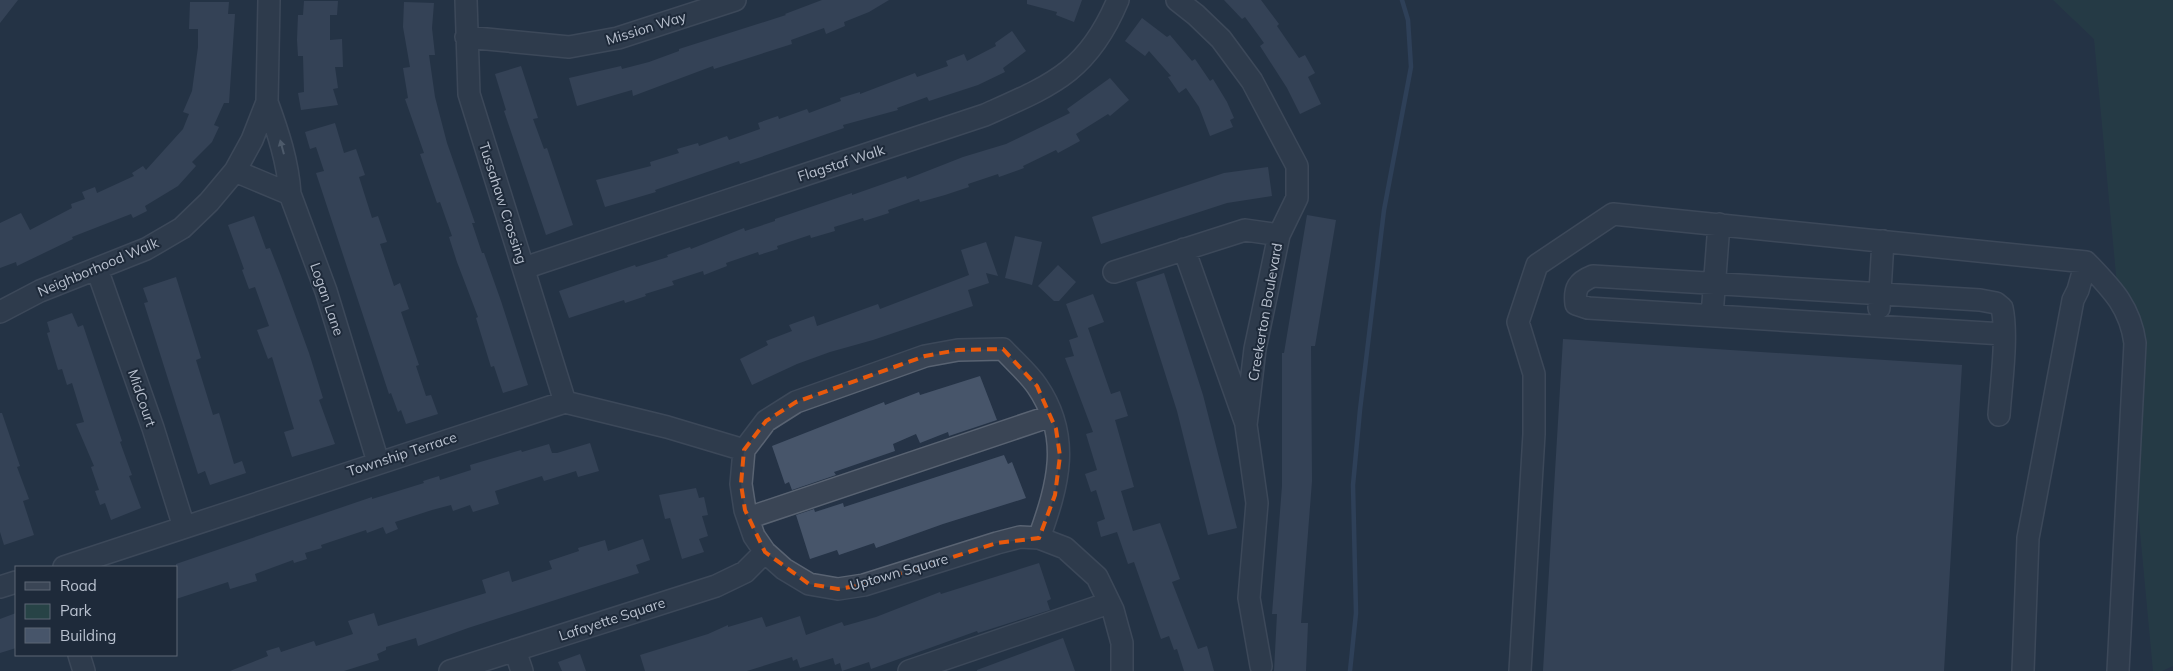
<svg xmlns="http://www.w3.org/2000/svg" width="2173" height="671" viewBox="0 0 2173 671" font-family="Mulish,sans-serif">
<style>
.green{fill:#274346}
.lines{fill:none;stroke-linecap:round;stroke-linejoin:round}
.stream{stroke:#3a506f;stroke-width:4.5}
.building{fill:#47556a}
.minor-casing{stroke:#596372;stroke-width:24}
.minor{stroke:#3a4555;stroke-width:21}
.oneway{fill:#7f8998}
.marked{fill:none;stroke:#e8590c;stroke-width:4;stroke-dasharray:10 6;stroke-linejoin:round}
.labels{text-anchor:middle;dominant-baseline:central;stroke-width:4;stroke-linejoin:round;paint-order:stroke}
.street-label{font-size:14px;fill:#b8c0ce;stroke:#1e2a3a}
</style>
<rect width="100%" height="100%" fill="#253346"/>
<path class="green" d="M2053,0H2173V666L2162,671H2153L2094,39Z"/>
<g class="lines">
<path class="stream" d="M1350,671L1356,613L1353,485L1360,410L1384,210L1411,67L1408,20L1402,0"/>
</g>
<path class="building" d="M0,0H18L0,23Z
M822,0H889L869,12L844,22L845,26L826,34L824,28L791,40L792,44L714,69L713,66L633,96L632,90L577,106L569,78L621,66L622,69L649,62L679,51V49L786,15L785,14Z
M1027,0H1082L1074,22L1056,15L1057,12L1027,4Z
M1224,0H1261L1279,24L1277,26L1299,58L1305,55L1315,73L1308,77L1321,104L1300,114L1287,88L1260,46L1264,43L1245,17L1242,19Z
M304,1H338L337,15H330V40L342,39L343,67H335L338,88L333,89L338,105L301,110L298,93L304,92L303,56H298L297,40L298,15H303Z
M190,2H229L228,14H235L229,103H224L214,125L219,127L212,142L192,162L196,166L178,186L145,206L147,211L133,218L131,214L72,237L73,239L17,266L16,262L0,268V223L21,213L30,230L72,208L71,204L85,199L82,192L95,187L97,193L134,176L132,173L143,166L146,170L183,129L189,114L183,112L192,91L198,47V29H189Z
M404,2L434,3L432,28L435,55H429L435,97L447,143L475,223H472L482,253H484L501,301L528,385L503,393L494,366L491,367L476,318L478,317L457,262L449,237L452,236L440,202L437,203L420,154L424,153L405,99L408,98L403,68L410,67L403,27Z
M1142,18L1167,37L1170,35L1192,61L1195,59L1210,81L1213,79L1227,102L1234,118L1230,120L1233,127L1210,136L1199,107L1186,88L1179,93L1168,77L1171,76L1149,51L1145,56L1125,41Z
M1012,31L1026,51L1003,68L1005,72L978,85L929,101L927,97L897,108L898,110L843,125L844,128L758,158L740,164L739,161L655,190L656,192L605,207L596,180L651,166L650,162L679,153L677,149L698,143L699,146L727,136L729,140L760,129L758,123L778,116L779,119L807,109L809,113L841,101L840,98L860,92V94L915,73L917,77L948,66L946,61L964,54L967,61L996,46L995,43Z
M521,66L538,118L533,119L544,149L547,148L573,225L546,235L504,111L506,110L495,74Z
M1110,78L1129,100L1110,116L1108,114L1076,134L1080,141L1058,153L1056,150L1023,166L1024,168L999,177L998,174L968,184L969,187L945,195L920,202L919,199L888,210L889,213L864,221L863,218L834,227L835,231L811,238L810,235L777,246L778,249L759,255L758,252L726,263L727,266L704,275L703,271L672,281L674,285L645,294L646,296L625,303L624,300L569,318L559,291L635,265L636,267L668,257L667,255L690,247L691,249L744,228L745,231L775,221V219L852,193V195L906,176L907,179L963,157L1006,144L1070,113L1067,109Z
M335,123L344,153L356,149L365,175L359,177L372,218L378,216L387,242L380,244L394,286L400,283L409,309L401,312L419,365L416,366L426,396L431,395L438,414L406,424L401,410L398,412L391,393L389,394L316,173L324,171L316,147L310,149L305,132Z
M1268,167L1272,196L1227,203L1101,244L1092,217L1224,173Z
M1307,215L1336,220L1315,346H1311L1312,481L1301,623H1308L1306,671H1274L1277,614H1272L1282,486V353H1284Z
M254,216L266,249L270,248L281,276L309,353L323,398L319,400L335,444L292,457L284,432L294,429L272,357L268,359L257,330L269,326L255,287L249,289L242,270L244,269L228,225Z
M1015,236L1042,242L1032,285L1005,278Z
M986,242L998,276L986,273L989,283L968,290L973,306L873,340L830,352L797,364L752,385L740,359L768,345L766,341L792,331L789,325L814,316L817,326L878,304L880,309L969,275L961,250Z
M1058,265L1076,282L1059,301H1054L1038,286Z
M1164,273L1203,395L1237,528L1208,535L1177,411L1136,282Z
M176,277L201,358L196,360L213,415L219,413L234,464L242,461L246,473L210,485L205,471L198,474L144,303L148,302L143,288Z
M1093,294L1104,322L1088,328L1111,394L1120,391L1128,416L1115,420L1134,487L1121,491L1133,531L1160,523L1180,579L1172,582L1198,649L1207,646L1214,671H1184L1177,649L1174,650L1169,636L1161,639L1134,562L1128,564L1117,532L1101,537L1097,522L1105,519L1096,490L1091,492L1085,474L1097,470L1086,434L1093,432L1065,358L1074,356L1069,340L1078,337L1066,304Z
M72,313L78,327L83,325L88,340L122,441L120,442L132,475L129,476L141,508L111,520L105,503L100,505L95,491L99,490L91,467L94,466L76,424L84,422L72,383L67,385L62,369L58,370L47,333L50,332L47,322Z
M1563,339L1962,365L1944,671H1543Z
M980,376L997,420L949,436L948,432L920,443L916,434L893,444L895,451L834,472L836,475L792,490L789,482L785,484L772,446L884,402L885,405L919,392L920,395Z
M0,413H2L20,466L17,467L29,499L23,501L34,535L4,545L0,532Z
M590,443L599,471L578,477L576,471L544,481L542,476L495,491L499,504L473,512L470,505L453,511L451,505L432,510L395,522L398,529L386,534L383,527L367,533L366,530L321,545L322,548L305,553L307,559L294,563L293,560L255,574L257,581L230,589L228,582L176,599V564L372,497V499L424,483L423,481L439,476L440,480L471,470L470,465L521,450L522,452L549,444L552,453H557Z
M1004,455L1008,464L1012,462L1026,498L943,524L876,548L874,543L839,555L837,550L810,559L796,515L814,509L815,512L843,503L844,507Z
M696,488L699,498L704,497L708,515L702,516L708,536L699,539L704,552L682,559L670,518L665,519L659,495Z
M643,539L650,560L636,565L639,573L468,628L418,646L416,638L386,647V650L377,654L379,660L344,671H230L268,656L266,651L279,647L281,652L314,641L316,646L353,634L348,621L374,613L378,626L486,593L482,580L509,571L512,582L552,569L549,561L579,551L578,548L605,540L608,551Z
M1039,563L1051,599L1047,601L1050,610L978,633L977,631L871,669L869,662L842,671L840,663L835,665L833,658L800,668L797,659L793,661L792,657L747,671H645L640,655L708,634L728,625V627L762,617L766,627L800,616L806,635L842,622L844,626L876,617L940,592L941,594Z
M16,613V648L0,653V619Z
M1063,638L1075,671H977V670Z
M580,654L586,671H562L558,662Z"/>
<g class="lines">
<defs>
<path id="minor" d="M466,0L469,94L565,402
M1177,0L1196,15L1221,39L1252,81L1297,166V198L1279,235L1255,349L1246,425L1257,503L1249,598L1261,666
M466,37L569,47L618,38L735,0
M267,102C278,132 288,162 290,194
M235,171L290,194L326,291L378,462
M1184,249L1245,421
M2086,262C2111,288 2130,306 2135,343L2118,671
M524,268L985,115C1052,85 1088,72 1118,0
M97,269L153,428L184,527
M1114,272L1245,230L1279,235
M1879,308L1883,241
M0,312L40,291L146,249L182,228L209,202L235,171L252,140L267,102L269,0
M1712,316L1719,224
M1003,349C1014,361 1028,373 1037,386C1072,437 1058,485 1039,538L1020,537L997,543L864,585L838,589L809,584L784,569L765,552L754,536L745,510L741,484L744,450L766,421L796,402L925,356L958,350Z
M1999,415C2001,386 2008,335 2002,308L1996,303L1980,300L1593,276C1578,282 1574,288 1576,304L1588,308L2003,334
M748,518L1051,416
M1039,538L1065,548L1097,577L1113,610L1122,643V671
M64,567L565,402L667,427L744,450
M0,587L16,582
M515,650L522,671
M79,655L84,671
M450,671L716,586L745,572L765,552
M909,671L1109,603
M1520,671L1534,434V374L1518,322L1537,265L1613,214L2086,262L2078,290L2073,300L2028,538L2023,671"/>
</defs>
<use href="#minor" class="minor-casing"/>
<use href="#minor" class="minor"/>
</g>
<defs><path id="oneway-solid" d="M-6-.8H1V-3.2L6.5 0L1 3.2V.8H-6Z" transform="scale(1.25)"/></defs>
<use class="oneway" href="#oneway-solid" transform="translate(282 147) rotate(-105)"/>
<path d="M0 0H2173V671H0ZM1003,349L1037,386L1056,429L1060,456L1055,495L1039,538L997,543L864,585L838,589L809,584L765,552L745,510L741,484L744,450L766,421L796,402L925,356L958,350Z" fill="#253346" fill-opacity=".55" fill-rule="evenodd"/>
<path class="marked" d="M1003,349L1037,386L1056,429L1060,456L1055,495L1039,538L997,543L864,585L838,589L809,584L765,552L745,510L741,484L744,450L766,421L796,402L925,356L958,350Z"/>
<g class="labels">
<g class="street-label">
<text transform="translate(646 28) rotate(-17)">Mission Way</text>
<text transform="translate(841 163) rotate(-18)">Flagstaf Walk</text>
<text transform="translate(503 203) rotate(72)">Tussahaw Crossing</text>
<text transform="translate(98 267) rotate(-23)">Neighborhood Walk</text>
<text transform="translate(327 299) rotate(71)">Logan Lane</text>
<text transform="translate(1265 312) rotate(-80)">Creekerton Boulevard</text>
<text transform="translate(142 398) rotate(71)">MidCourt</text>
<text transform="translate(402 454) rotate(-18)">Township Terrace</text>
<text transform="translate(899 572) rotate(-16)">Uptown Square</text>
<text transform="translate(612 619) rotate(-18)">Lafayette Square</text>
</g>
</g>
<rect x="15" y="566" width="162" height="90" fill="#1e2a3a" stroke="#5c6675"/>
<rect x="25" y="582" width="25" height="8" fill="#3a4555" stroke="#5c6675"/>
<text x="60" y="591" font-size="15" fill="#b8c0ce">Road</text>
<rect x="25" y="604" width="25" height="15" fill="#274346" stroke="#5c6675"/>
<text x="60" y="616" font-size="15" fill="#b8c0ce">Park</text>
<rect x="25" y="628" width="25" height="15" fill="#47556a" stroke="#5c6675"/>
<text x="60" y="641" font-size="15" fill="#b8c0ce">Building</text>
</svg>
